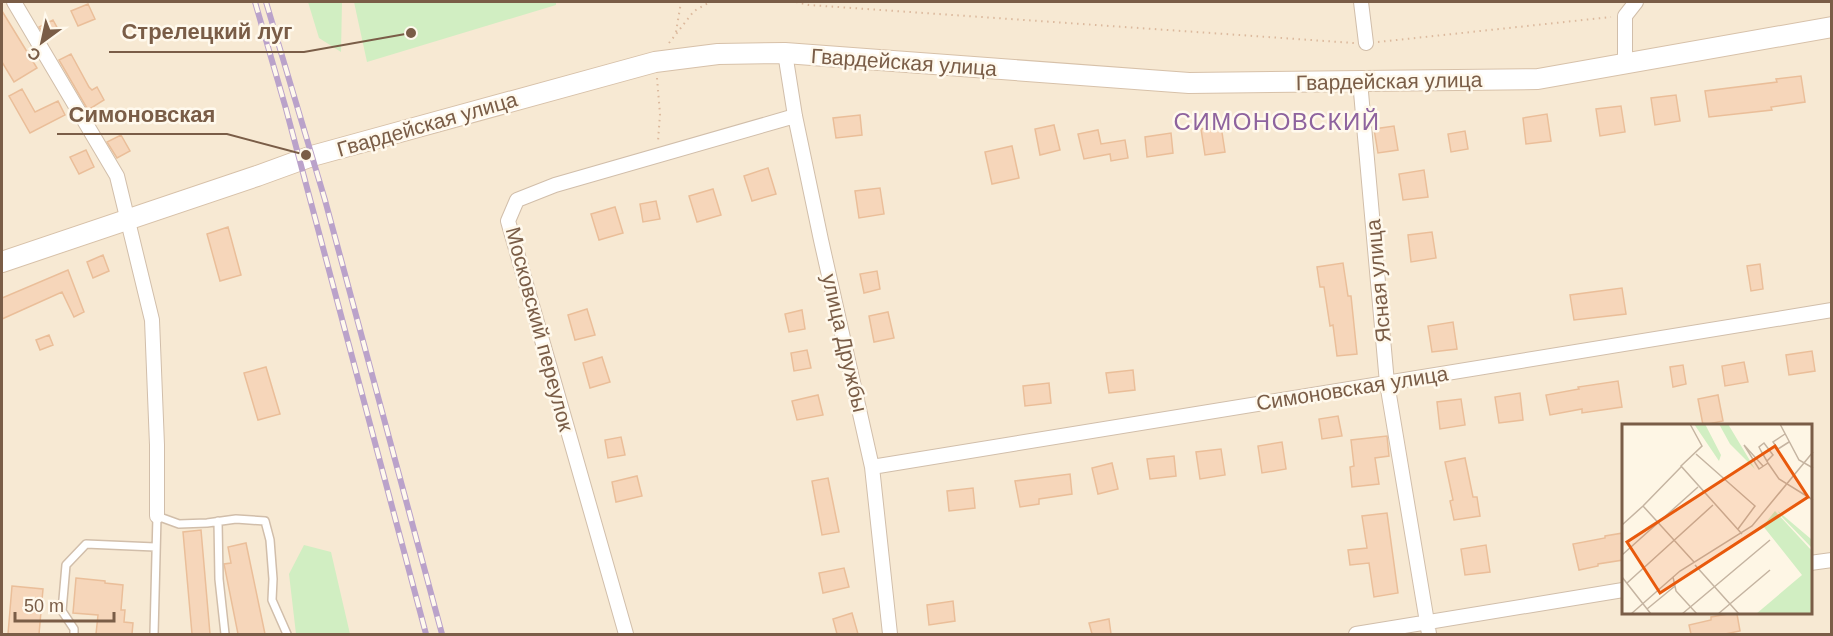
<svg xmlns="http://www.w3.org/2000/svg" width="1833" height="636" viewBox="0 0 1833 636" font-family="Helvetica,sans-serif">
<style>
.residential{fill:#f7e9d3;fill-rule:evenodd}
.green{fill:#d1eec2}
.building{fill:#f6d6ba;stroke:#eabe99;stroke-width:1.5}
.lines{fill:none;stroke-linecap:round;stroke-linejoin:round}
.lane-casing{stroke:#d1beaa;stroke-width:10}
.street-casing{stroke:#d1beaa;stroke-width:16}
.secondary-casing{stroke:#d7c1a9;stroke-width:22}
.path{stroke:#dcb99d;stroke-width:2;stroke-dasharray:1.5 4.5;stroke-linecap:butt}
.lane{stroke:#fff;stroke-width:7}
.street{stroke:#fff;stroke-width:14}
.secondary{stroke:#fff;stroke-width:20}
.rail-casing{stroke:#baa2ca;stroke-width:6}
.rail{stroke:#fff9ed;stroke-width:4;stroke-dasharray:11;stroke-linecap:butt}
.labels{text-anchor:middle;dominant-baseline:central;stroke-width:5;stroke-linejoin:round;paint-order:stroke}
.street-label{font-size:21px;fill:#7a5d47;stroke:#fff9ed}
.quarter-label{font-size:24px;letter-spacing:1.5px;fill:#8e639e;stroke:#fff9ed}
.inset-road{fill:none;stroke:#c5b4a1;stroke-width:1.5}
.view{fill:#e8590c;fill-opacity:0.15;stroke:#e8590c;stroke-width:3}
.inset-edge{fill:none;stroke:#7a5d47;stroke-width:3}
.leader{fill:none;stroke:#7a5d47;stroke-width:2}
.callout-dot{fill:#7a5d47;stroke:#fff9ed;stroke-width:2}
.callout-label{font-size:22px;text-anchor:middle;font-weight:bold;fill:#7a5d47;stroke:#fff9ed;stroke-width:5;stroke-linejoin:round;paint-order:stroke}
</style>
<rect width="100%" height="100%" fill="#fef6e5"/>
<path class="residential" d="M2,2H1831V634H2ZM1623,426H1810V614H1623Z"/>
<path class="green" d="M308,2H342L341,52L319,38Z
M354,2H556V5L367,62Z
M304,545L331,552L350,634H296L289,574Z"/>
<path class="building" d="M88,4L95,19L78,26L71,11Z
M2,11L37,68L14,82L2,62Z
M53,20L59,31L46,38L39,27Z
M71,54L89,87L92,90L97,87L104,100L88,110L59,60Z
M1801,76L1805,102L1771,107L1772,110L1709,117L1705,91L1777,82L1776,79Z
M22,89L35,112L58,101L65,115L30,133L9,96Z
M1676,95L1680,121L1655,125L1651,98Z
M1621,106L1625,132L1600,136L1596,109Z
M1547,114L1551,141L1526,144L1523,118Z
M860,115L862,135L836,138L833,118Z
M1054,125L1060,150L1040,155L1035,129Z
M1221,126L1225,152L1205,155L1201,129Z
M1394,126L1398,150L1378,153L1374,129Z
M1098,130L1101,144L1125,140L1128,158L1111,161L1110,154L1084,159L1078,134Z
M1465,131L1468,149L1451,152L1448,134Z
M1171,133L1173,153L1147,157L1145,137Z
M121,135L130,151L117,158L107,142Z
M1012,146L1019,178L992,184L985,152Z
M86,150L94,167L79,174L70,157Z
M768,168L776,194L752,201L744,176Z
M1424,170L1428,197L1403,200L1399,174Z
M880,188L884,214L859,218L855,191Z
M713,189L721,215L697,222L689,196Z
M656,201L660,219L643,222L640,204Z
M615,207L623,233L599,240L591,214Z
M228,227L241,275L220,281L207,234Z
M1432,232L1436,258L1411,262L1408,235Z
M103,255L109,271L93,278L87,262Z
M1343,263L1348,296H1351L1357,354L1337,356L1333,325L1330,326L1324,287H1320L1317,267Z
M1760,264L1763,289L1751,291L1747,266Z
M68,270L84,312L74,317L62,292L2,319V298Z
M877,271L880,289L864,293L860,274Z
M1622,288L1626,314L1574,320L1570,295Z
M587,309L595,335L575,340L568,315Z
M802,310L805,329L789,332L785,314Z
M888,312L894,338L874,342L869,316Z
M1453,322L1457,349L1432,352L1428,326Z
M49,335L53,345L40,350L36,340Z
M807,350L811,368L794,371L791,353Z
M1812,351L1815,371L1789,375L1786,355Z
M602,357L610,382L590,388L583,363Z
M1744,362L1748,382L1725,386L1722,366Z
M1683,365L1686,384L1673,387L1670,367Z
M266,367L280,414L258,420L244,373Z
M1133,370L1135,390L1109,393L1106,373Z
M1618,381L1622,407L1582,413V409L1550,415L1546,395L1579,389L1578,387Z
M1049,383L1051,403L1025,406L1023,386Z
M1520,393L1523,420L1499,423L1495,397Z
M818,395L823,415L797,420L792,401Z
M1718,395L1723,421L1703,425L1698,399Z
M1461,399L1465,425L1440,429L1437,402Z
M1338,416L1342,436L1322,439L1319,419Z
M1387,436L1389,456L1375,458L1379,484L1352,487L1350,467L1354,466L1351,440Z
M621,437L625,455L608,458L605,440Z
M1282,442L1286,469L1262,473L1258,446Z
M1221,449L1225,475L1200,479L1196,452Z
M1174,456L1176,476L1150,479L1147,459Z
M1465,458L1473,497H1477L1480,516L1454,520L1450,501L1453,500L1445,462Z
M1112,463L1118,489L1098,494L1092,468Z
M1070,474L1072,494L1039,499V504L1020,507L1015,481Z
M637,476L642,496L616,502L612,482Z
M828,478L839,532L822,535L812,481Z
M973,488L975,508L949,511L947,491Z
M1387,513L1398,593L1374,597L1369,563L1350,565L1348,550L1367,548L1362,516Z
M201,530L210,634H192L183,532Z
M1623,533V560L1598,564V566L1579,570L1573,544L1605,538V536Z
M246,543L265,634H238L224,564L231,563L228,547Z
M1486,545L1490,572L1465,575L1461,549Z
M844,568L849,587L823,593L819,573Z
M76,578L105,581V583L123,585L121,610H125L124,622L133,623L132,634H96L98,615L73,613Z
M12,586L43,589L39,634H8Z
M953,601L955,621L929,625L927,605Z
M852,613L858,634H837L833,619Z
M1728,614H1737L1740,631L1725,634H1691L1689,625L1711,620V617Z
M1109,619L1111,634H1092L1089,623Z"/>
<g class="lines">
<defs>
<path id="lane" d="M218,521L219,579L225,634
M74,634V629L62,611L66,565L86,544L155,547
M154,634L157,516L179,524L207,523L236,519L265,521L270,540L273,579L272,600L287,634"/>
<path id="street" d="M14,2L117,176L152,320L157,445V516
M1361,2L1366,43
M785,53L795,116L821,240L872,467L890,634
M1625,63V16L1636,2
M1360,81L1387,383L1429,634
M872,467L1832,310
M1810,563L1832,560
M626,634L508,221L517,200L555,185L795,116
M1356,634L1623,590"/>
<path id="secondary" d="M2,262L257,176L312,156L655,62L718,54L785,53L1189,83L1538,79L1832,27"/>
</defs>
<use href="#lane" class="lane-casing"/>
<use href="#street" class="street-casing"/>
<use href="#secondary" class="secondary-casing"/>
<path class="path" d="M796,2L809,5L1354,43
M676,32L681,2
M1378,42L1611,17
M669,43L694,11L710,2
M657,78L660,114L658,141"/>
<use href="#lane" class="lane"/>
<use href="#street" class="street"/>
<use href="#secondary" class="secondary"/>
<defs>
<path id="rail" d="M255,2L286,109L426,634
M266,2L325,200L442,634"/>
</defs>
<use href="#rail" class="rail-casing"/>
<use href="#rail" class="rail"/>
</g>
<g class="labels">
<g class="street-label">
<text transform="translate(904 62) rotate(4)">Гвардейская улица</text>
<text transform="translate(1389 81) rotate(-1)">Гвардейская улица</text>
<text transform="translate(427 124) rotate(-16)">Гвардейская улица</text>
<text transform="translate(1378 281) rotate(-95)">Ясная улица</text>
<text transform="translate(540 329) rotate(75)">Московский переулок</text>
<text transform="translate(845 343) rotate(77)">улица Дружбы</text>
<text transform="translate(1352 388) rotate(-9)">Симоновская улица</text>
</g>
<g class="quarter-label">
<text x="1277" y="121">СИМОНОВСКИЙ</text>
</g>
</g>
<g transform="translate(1622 424)">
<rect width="190" height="190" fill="#fef6e5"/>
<path d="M72,0H83L99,31L97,37ZM97,0H106L133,45L108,20ZM153,87L190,127V190H134L180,151L141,102ZM156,87L189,115L190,124L158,91Z" fill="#d1eec2"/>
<path class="inset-road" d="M68,0L80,22L59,42L120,110M158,0L177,36L191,44M163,10L151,18L156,25L167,18M74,30L133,82L116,105M145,37L151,31L142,19L137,23L139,27L146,39L157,55L191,76M141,42L122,21L137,45L146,39M21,82L59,43M0,101L21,82L72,138M0,131L76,63M73,141L117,190M0,153L29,190M51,153L54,167L75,190M5,159L91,81M25,185L53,162M9,190L58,147L130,102L191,28M60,190L148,116M96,190L148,146"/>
<path class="view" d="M153,22L186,73L38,169L5,118Z"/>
<rect width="190" height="190" class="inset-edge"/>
</g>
<path class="leader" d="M411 33L304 52H109M306 155L227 134H57"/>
<g class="callout-dot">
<circle cx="411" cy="33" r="6"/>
<circle cx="306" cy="155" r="6"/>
</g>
<g class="callout-label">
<text x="207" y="39">Стрелецкий луг</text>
<text x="142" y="122">Симоновская</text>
</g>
<rect width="1833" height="636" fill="none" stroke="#7a5d47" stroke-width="6"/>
<g transform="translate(42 42) rotate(213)" stroke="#fff9ed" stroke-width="4.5" paint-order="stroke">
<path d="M0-4.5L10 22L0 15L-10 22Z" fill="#7a5d47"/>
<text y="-9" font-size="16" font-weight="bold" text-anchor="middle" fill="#7a5d47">С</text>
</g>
<path d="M15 612v9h99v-9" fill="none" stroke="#7a5d47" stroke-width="3"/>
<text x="24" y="612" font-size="18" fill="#7a5d47" stroke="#fff9ed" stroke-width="4.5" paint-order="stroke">50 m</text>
</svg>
